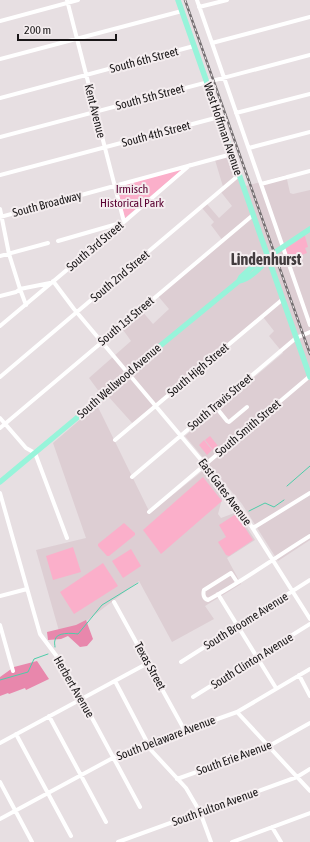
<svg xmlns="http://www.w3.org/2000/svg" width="310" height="842" viewBox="0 0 310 842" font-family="'Asap Condensed',sans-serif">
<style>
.built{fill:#ddced3}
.green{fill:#fbafca}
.forest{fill:#e887ac}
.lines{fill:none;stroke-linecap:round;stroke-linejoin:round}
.stream{stroke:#4dcda9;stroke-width:1}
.minor{stroke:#fff;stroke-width:4}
.major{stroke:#97f4da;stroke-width:5.5}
.rail-casing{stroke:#736e70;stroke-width:2.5}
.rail{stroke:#f4edef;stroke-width:1;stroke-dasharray:3;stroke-linecap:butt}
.labels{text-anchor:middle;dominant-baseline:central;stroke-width:4;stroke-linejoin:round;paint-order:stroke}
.street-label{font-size:12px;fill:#191617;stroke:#f4edef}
.park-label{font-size:12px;fill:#5a0131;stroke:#f4edef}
.district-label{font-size:16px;font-weight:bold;fill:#423c3e;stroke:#f4edef}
</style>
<rect width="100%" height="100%" fill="#e7dfe2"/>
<path class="built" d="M231,155L242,187L286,175L290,193L293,194L310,190V540L278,561L242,504L185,436L283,353L269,336L274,331L263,317L134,425L107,395L103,397L89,378L131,341L121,327L141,310L153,324L169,309L158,296L223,241L211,225L214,222L202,208L207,204L219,218L232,206L221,192L224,190L215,160Z
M97,405L150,513L205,469L225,497L222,499L218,514L221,518L237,512L255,540L227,558L241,584L205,606L214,619L172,642L139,581L80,626L59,631L36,550L86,538L53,443Z"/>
<path class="green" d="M185,167L125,218L117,187Z
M304,233L308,247L305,248L307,253L288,260L283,247Z
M210,436L218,446L213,450L205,440Z
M204,440L212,450L207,455L199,445Z
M203,477L222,501L161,554L143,530Z
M236,514L253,540L229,556L226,555L218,542L226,537L219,525Z
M124,523L135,533V535L109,556H107L98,546V544Z
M73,547L81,572L53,580L46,556Z
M131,549L141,566L123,578L112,561Z
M103,563L118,586L74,614L60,592Z"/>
<path class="forest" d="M86,620L93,639L87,646L80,647L68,636L61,639L48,640L47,632L76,625Z
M37,661L49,679L26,690L25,688L9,694L8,693L0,696V677L14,667Z"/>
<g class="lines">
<path class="stream" d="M287,486L310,466
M249,511L265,503L274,507L284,500
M55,647C55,645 54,643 55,640C56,632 72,633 78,634L102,605L138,583
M0,680L28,672L34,659L48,654"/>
<path class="minor" d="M197,0L310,325
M199,7L227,0
M0,21L78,0
M212,43L310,17
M0,59L182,11
M0,98L194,46
M236,113L310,94
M0,137L310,55
M249,148L310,132
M0,175L219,117
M261,184L310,171
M0,209L9,254L20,289L26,305
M0,217L232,154
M58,241L124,222L67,0
M0,256L48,243
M53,281L74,309L207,467L243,513L310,619
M0,296L16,292L20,289L50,283
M0,326L124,222L190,165
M0,377L239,175
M215,406L227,421L229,422L247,407
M0,418L26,448L35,453L67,538
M0,428L253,215
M115,440L283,299
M132,477L296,338L310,332
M0,493L40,634L64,666L140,807
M149,512L310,376
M253,528L310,493
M237,582L231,573L204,590C203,593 203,599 208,600C243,581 276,557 310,536
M218,594L276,688
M0,596L27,589
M114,602L185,731
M0,625L13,671
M181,662L310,580
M299,675L310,696
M115,681L146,740L150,749L186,788L200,812L211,842
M193,697L310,624
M237,712L310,791
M49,716L106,822
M16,734L71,836
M0,743L148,663
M177,779L269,746L310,723
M0,782L32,842
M0,819L122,753L237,712L310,669
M272,827L281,842
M118,842L297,777L310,769
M232,842L310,813"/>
<path class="major" d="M178,0L310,377
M239,281C248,280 264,266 268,257L310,229
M0,482L109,391L138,364L239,281L241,277L262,258L268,257"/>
<defs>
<path id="rail" d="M185,0L310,354"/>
</defs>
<use href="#rail" class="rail-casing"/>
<use href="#rail" class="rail"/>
</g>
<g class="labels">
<g class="street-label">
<text transform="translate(144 60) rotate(-15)">South 6th Street</text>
<text transform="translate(150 97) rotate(-15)">South 5th Street</text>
<text transform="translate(95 111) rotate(76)">Kent Avenue</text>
<text transform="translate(223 129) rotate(71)">West Hoffman Avenue</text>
<text transform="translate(156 134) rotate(-15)">South 4th Street</text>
<text transform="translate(47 204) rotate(-15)">South Broadway</text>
<text transform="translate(95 246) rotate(-40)">South 3rd Street</text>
<text transform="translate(120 276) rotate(-40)">South 2nd Street</text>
<text transform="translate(126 321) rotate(-40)">South 1st Street</text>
<text transform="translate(198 370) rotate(-40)">South High Street</text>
<text transform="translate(119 381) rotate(-41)">South Wellwood Avenue</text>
<text transform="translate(220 402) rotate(-40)">South Travis Street</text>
<text transform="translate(248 428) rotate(-40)">South Smith Street</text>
<text transform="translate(225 492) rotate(53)">East Gates Avenue</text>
<text transform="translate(246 621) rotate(-32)">South Broome Avenue</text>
<text transform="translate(252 661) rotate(-32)">South Clinton Avenue</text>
<text transform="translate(150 666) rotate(61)">Texas Street</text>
<text transform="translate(74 687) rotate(60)">Herbert Avenue</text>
<text transform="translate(166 738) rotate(-21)">South Delaware Avenue</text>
<text transform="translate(234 758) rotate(-20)">South Erie Avenue</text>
<text transform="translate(215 807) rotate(-20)">South Fulton Avenue</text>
</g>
<g class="park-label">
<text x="132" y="189">Irmisch<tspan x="132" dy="14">Historical Park</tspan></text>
</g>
<g class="district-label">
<text x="266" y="259">Lindenhurst</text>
</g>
</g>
<path d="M18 34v6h98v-6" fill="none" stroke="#191617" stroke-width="2"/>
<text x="24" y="34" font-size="12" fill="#191617" stroke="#f4edef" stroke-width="3" paint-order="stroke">200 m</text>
</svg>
